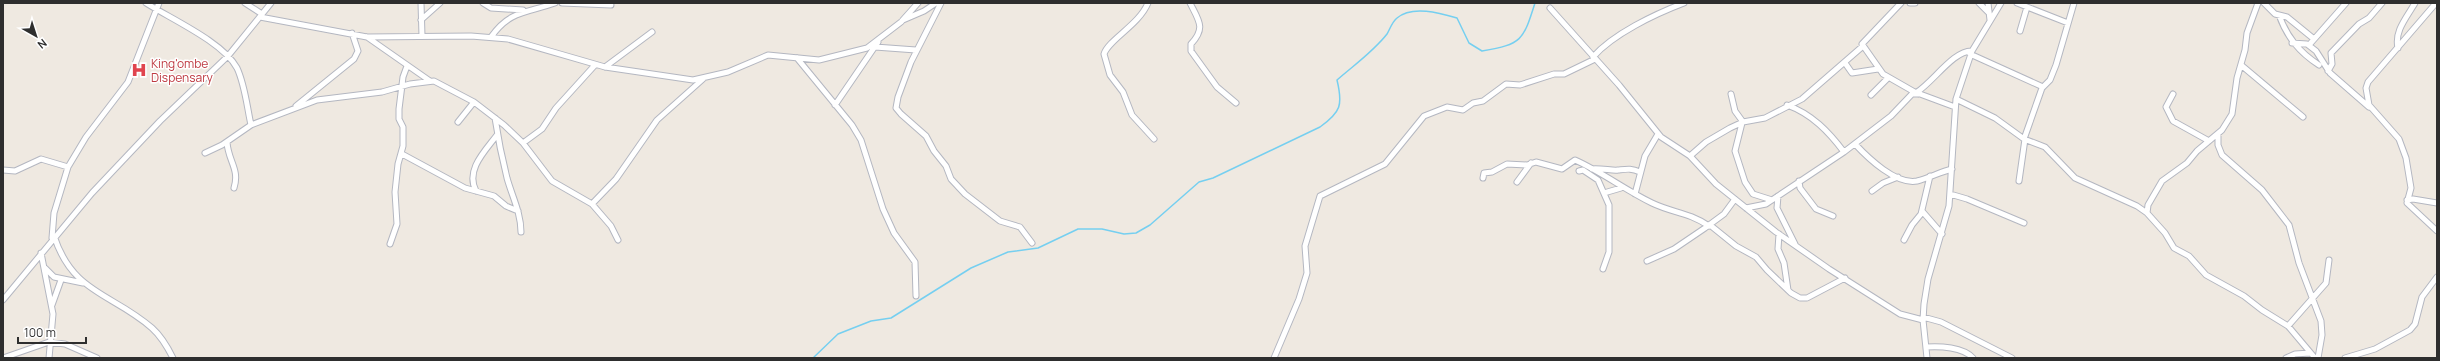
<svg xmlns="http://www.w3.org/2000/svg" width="2440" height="361" viewBox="0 0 2440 361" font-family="Manrope,sans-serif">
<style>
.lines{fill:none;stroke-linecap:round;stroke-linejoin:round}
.stream{stroke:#75cff0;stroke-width:1.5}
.minor-casing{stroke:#b4b7c1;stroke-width:7}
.minor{stroke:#fff;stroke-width:5}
.labels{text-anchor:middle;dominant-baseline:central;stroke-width:3;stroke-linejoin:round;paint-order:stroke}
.health-label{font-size:12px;fill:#be3a42;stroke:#fff;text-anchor:start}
</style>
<rect width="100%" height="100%" fill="#efe9e1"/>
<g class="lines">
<path class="stream" d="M813,358L838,334L871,321L891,318L971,268L1008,252L1038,248L1078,229H1102L1124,234L1136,233L1150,225L1199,182L1213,178L1320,127C1341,112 1343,105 1337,80C1354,65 1373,52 1387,34C1390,29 1392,22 1397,18C1412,5 1440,13 1457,18L1469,43L1482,51C1522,44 1523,41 1535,3"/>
<defs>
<path id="minor" d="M146,3C171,19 223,42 237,68C245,85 247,107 251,125
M245,3L262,14
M421,3L422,36
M483,3L491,8L523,10
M562,3L611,5
M941,3L911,62L898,97L896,108L901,114L926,136L934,151L946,166L951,179L965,194L1000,221L1020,227L1032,243
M1148,3C1139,25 1108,40 1104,54L1110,75L1123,92L1132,115L1154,139
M1190,3C1199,21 1206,28 1191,44V51L1217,87L1236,103
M1901,3L1862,44L1883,74L1918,94
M1910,3H1915
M1979,3L1988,12
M1988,3L1990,20
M2017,3L2068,23
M2258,3L2247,33L2245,50L2237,78L2232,114L2222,130L2197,151L2187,163L2162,181L2148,205L2147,213L2165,233L2174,248L2189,256L2206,275L2244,296L2262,310L2288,326L2315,358
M2264,3L2275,14L2287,17L2314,39
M2436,3L2368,82L2366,88L2369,105L2399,139L2406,158L2411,188L2407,203L2437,231
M1550,8L1619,85L1661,137L1690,156L1716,184L1776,232L1829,269L1900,314L1923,320
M2279,15C2287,37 2299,52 2319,65
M260,17L367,37L471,36L508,39L605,67L693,80L728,72L768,55L819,60L867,48L901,22L918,3
M421,20L440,3
M903,20L924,11L936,3
M2020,31L2027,7
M367,37L430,81
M491,37C510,10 527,13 555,3
M2292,43L2307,44L2316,51L2330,73L2369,107
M2309,45L2346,3
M875,47L916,50
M2398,48C2394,31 2407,17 2415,3
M1970,54L2043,87
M1593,57C1613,34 1655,14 1684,3
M797,58L852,125L861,140L883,209L894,233L915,262L916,296
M1845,63L1852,73L1878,69
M2241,65L2303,117
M605,67L652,32
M2328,71L2332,64L2331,53L2359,24L2369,18L2382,3
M1917,92C1933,82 1954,50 1972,51
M1731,94L1735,111L1743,122
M2173,94L2166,107L2173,121L2209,141
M1871,95L1888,78
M1956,99L1995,118L2024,139L2045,147L2075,178L2137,206L2147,213
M835,105L878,42
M1787,105C1812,114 1829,132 1844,152
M296,106L354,59L358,51L352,33
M495,118C498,138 502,158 507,178C512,196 521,213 521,232
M458,122L474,102
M1742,123L1735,151L1745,182L1753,194L1772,200
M2218,134V145L2222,155L2262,190L2289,225L2299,263L2321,321L2322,335L2318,358
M2024,139L2042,88L2050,80L2056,65L2074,3
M227,142C228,161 240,169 234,188
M523,143L542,129L556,108L595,65
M1855,144C1868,158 1896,185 1917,181C1929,178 1940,172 1952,169
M205,153L222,145L251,125L317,100L382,92L410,84L434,81L474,102L504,125L523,143L552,181L592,204L611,226L618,240
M402,154L465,188L494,196L506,206L518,211
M1690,156L1706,142L1730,128L1743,122L1765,118L1802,99L1863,46
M1592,169C1600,168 1614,171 1618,170C1627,169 1631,168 1640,172
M3,170L15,171L41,159L68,167
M1579,171L1583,170L1598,180L1609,205V252L1603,269
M1483,178L1484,173L1492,172L1507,164L1527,165L1536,162L1562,169L1575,160C1602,172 1625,190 1652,203C1673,213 1688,212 1709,226
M1799,181L1800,188L1816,209L1833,216
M2019,181L2025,139
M1517,182L1531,163
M476,191C465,170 485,151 497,135
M1872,191L1883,183L1898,177
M1604,193L1621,188
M1635,194L1645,156L1658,134
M1950,194L1967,199L2024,223
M1778,196L1777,208L1795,244
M2407,200L2413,199L2437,203
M592,204L616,179L657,120L703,79
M1746,208L1766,204L1844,152L1891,116L1912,94H1920L1955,107
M1922,211L1942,234
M1710,225L1736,246L1756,257L1767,270L1791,293L1800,298H1807L1845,278
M1779,234L1778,249L1784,263L1788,290
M54,236C73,294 112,293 152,328C161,336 168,348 173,358
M52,238L54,213L68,167L86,137L128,82L159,3
M1904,240L1912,225L1921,214L1930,176
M390,244L397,224L395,192L398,164L403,146V127L399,119V109L403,77L407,66
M41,253L53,314L49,358
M1647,261L1674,249L1705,228L1724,214L1735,199
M45,268L54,277L83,283
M3,300L92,193L160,121L228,56L271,3
M52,305L61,280
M1923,317L1941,322L2012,358
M2288,326L2326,283L2329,260
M1926,347C1940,346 1963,347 1973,358
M3,358L49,342L65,344L97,358
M1274,358L1299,299L1307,273L1305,246L1320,196L1385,164L1424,116L1447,107L1463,110L1473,103L1483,101L1506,84L1520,85L1554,74H1564L1593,60
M1927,358L1923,320L1924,304L1928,279L1949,206L1956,99L1972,51L2001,3
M2286,358L2295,354L2310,353
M2345,358L2375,349L2410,330L2415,324L2422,297L2437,277"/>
</defs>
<use href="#minor" class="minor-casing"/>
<use href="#minor" class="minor"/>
</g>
<defs>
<symbol id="hospital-bare" viewBox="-9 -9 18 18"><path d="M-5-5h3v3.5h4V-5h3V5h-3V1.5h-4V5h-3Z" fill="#e0444e" stroke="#fff" stroke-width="2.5" paint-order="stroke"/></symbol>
</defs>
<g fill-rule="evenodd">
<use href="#hospital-bare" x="128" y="59" width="22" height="22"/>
</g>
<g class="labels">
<g class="health-label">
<text x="151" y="63">King'ombe<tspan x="151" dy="14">Dispensary</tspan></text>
</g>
</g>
<rect width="2440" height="361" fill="none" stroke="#2e2e2e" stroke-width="8"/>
<g transform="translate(36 36) rotate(141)" stroke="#ffffff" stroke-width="3" paint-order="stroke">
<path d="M0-3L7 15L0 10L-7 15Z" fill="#2e2e2e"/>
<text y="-6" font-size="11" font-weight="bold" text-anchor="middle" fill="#2e2e2e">N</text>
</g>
<path d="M18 337v6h68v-6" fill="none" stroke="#2e2e2e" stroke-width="2"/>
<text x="24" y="337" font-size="12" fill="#2e2e2e" stroke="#ffffff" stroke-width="3" paint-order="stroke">100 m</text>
</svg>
